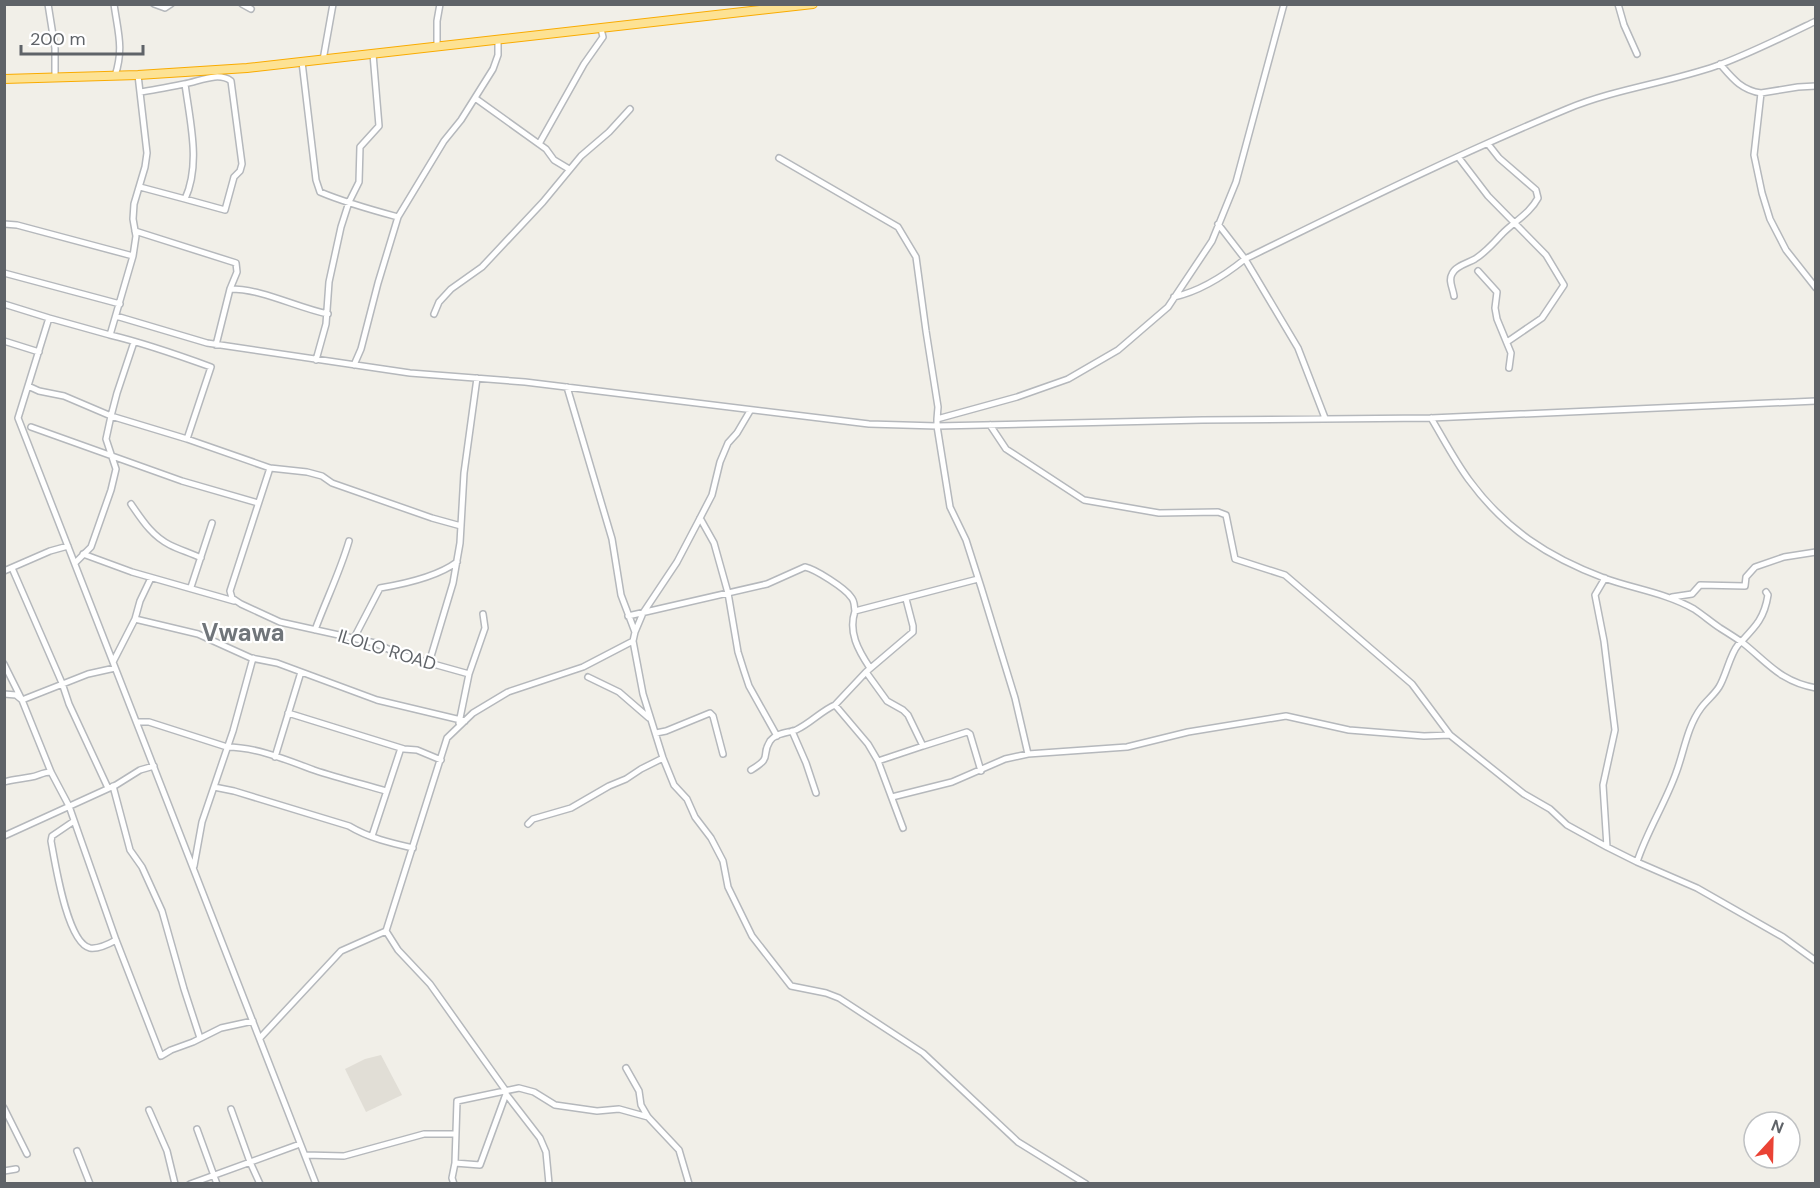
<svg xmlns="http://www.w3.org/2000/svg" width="1820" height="1188" viewBox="0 0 1820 1188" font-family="'DM Sans',sans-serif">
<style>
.education{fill:#e1ded6}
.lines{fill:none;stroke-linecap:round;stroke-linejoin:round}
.minor-casing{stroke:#b5b8bc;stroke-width:8}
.highway-casing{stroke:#f9ab00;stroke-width:10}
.minor{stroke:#fff;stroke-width:5}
.highway{stroke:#fde293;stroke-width:8}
.labels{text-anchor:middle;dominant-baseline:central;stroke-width:4.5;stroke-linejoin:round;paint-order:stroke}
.street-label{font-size:18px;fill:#5f6368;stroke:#fff}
.district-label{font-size:24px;font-weight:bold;fill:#70757a;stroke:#fff}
</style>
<rect width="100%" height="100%" fill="#f1efe8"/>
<path class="education" d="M381,1055L402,1095L366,1112L345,1069L365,1059Z"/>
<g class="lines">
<defs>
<path id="minor" d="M48,4L55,48V77
M114,4C118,33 124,48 115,76
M154,4L165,8L171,4
M242,4L251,9
M1618,4L1624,25L1637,54
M437,47V21L440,4
M323,60L333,4
M302,62L316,180L320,192C346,203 372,210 398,217
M1720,64C1732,78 1741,90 1761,93L1754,155L1762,193L1770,219L1786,250L1816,288
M140,92C154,90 169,87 184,84C198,82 218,71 231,81L242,164L240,171L234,177L225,210L185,199
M1761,93L1798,87L1816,86
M475,98L546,149L554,160L569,169
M539,144L584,64L603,37L601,29
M779,158L898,227L916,257L926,331L938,407L937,419
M1459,158L1488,196L1546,255L1564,285L1542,318L1507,342
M140,187L185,199C201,164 190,122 185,84
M4,224L17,225L133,256
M1218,224L1245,259L1298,348L1325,418
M135,231L236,263L237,272L230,289L216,345
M1478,271L1497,292L1495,308L1497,319L1511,353L1509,368
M4,273L120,304
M230,289C263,289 295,307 328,314
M1454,296C1453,288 1448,281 1452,274C1455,266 1468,263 1475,259C1486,252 1493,244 1502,234C1515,221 1530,213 1538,198L1536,190L1499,158L1488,144
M1174,297C1201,291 1224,276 1245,259C1351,207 1458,154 1567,109C1615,89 1667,83 1716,66C1749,54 1783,37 1816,21
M4,304L49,318L18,418L316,1184
M434,314L439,302L451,289L482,267L543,202L581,156L609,132L630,109
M116,316L207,343L410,373L525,382L869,424L937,426V419L1017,397L1068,379L1118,350L1168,307L1212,241L1236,182L1284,4
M49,318L110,335
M4,341L39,352
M134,342L117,393L111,416L187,439L211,367C178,355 144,343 110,335L133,256L136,236L133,219L134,204L145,167L147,153L138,75
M316,360L326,324L329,282L341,227L349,202L359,182L360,147L379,126L373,54
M354,365L361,349L378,283L398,217L444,141L461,120L493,69L498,55V41
M28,386L39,391L64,396L111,416L106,439L116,469L111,490L91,547L75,563
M1431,418C1443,438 1455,461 1469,480C1505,529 1548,557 1604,578C1634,589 1666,593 1694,609C1703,615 1711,622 1720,628C1728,633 1736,638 1743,643C1768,663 1781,682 1816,688
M990,425L1006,449L1084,500L1159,513L1218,512L1226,515L1235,559L1285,575L1412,684L1450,735L1524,794L1550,809L1567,825L1607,847
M31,427L182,481L258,503
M187,439L270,468L307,472L322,476L332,483L432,518L461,526
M270,468L230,591L232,598L241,604L280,622L375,643L401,655L469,674
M131,504C142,520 152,536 170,545C180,550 191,553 201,558
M700,518L714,543L728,593L738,652L744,671L749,686L777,736
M83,554L132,572L234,601
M12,568L62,683L69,704L108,788
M4,571L50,551L68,546
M1605,578L1595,595L1604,641L1615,730L1603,785L1607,847L1637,862
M191,587L212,523
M1766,592L1768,595C1764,620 1754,628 1738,645C1730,654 1726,676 1719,687C1714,695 1706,701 1701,708C1687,727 1684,752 1676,773C1665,804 1647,831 1637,862L1697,888L1783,937L1816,961
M1672,597L1692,594L1700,585L1745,586L1746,577L1755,567L1784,557L1816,552
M855,611C848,632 858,650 870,668
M628,616L767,584L805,567C815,569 845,588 851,597C855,601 854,606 855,611L978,579
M135,619L198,634L251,658L277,663L377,700L465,721
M315,630C326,600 340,572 349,541
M635,632L643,613L677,562L698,522L712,495L720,462L728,443L737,433L750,411
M354,638L380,588C404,584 437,577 457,562
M633,641L643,694L663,758L674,785L687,799L695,817L711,838L723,861L728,887L752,936L791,986L826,993L839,998L923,1053L1018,1142L1086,1184
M113,662L135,619L140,601L151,578
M429,663L453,583L460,543L464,473L477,378
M4,664L22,700L51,772L69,806L116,940L161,1056L171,1050L193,1042L221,1028L253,1021
M866,672L887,701L903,710L908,715L923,746L967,732L970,734L981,771
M588,677L619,692L649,718
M4,694L16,695L22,700L88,674L115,668
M835,705L866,672L913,632V626L906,599
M288,713L404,749L417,750L441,760
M137,722H149L227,747C256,747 287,760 314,770C338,778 362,784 386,791
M459,723L469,674L485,628L483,614
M792,731L806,763L816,793
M656,733L666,731L710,713L713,716L723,754
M1028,754L1015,698L981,587L966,540L950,507L937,426L1202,420L1431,418L1816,401
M275,757L301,672
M878,761L923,746
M751,770C774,756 760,757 770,741C776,733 787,733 796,730C811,723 821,711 835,705L868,744L878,761L903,828
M4,782C14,779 21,779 31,777C38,776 43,772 51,772
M113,786L130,850L142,867L162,911L184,989L200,1038
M214,787L234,791L349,826C369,838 391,843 413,848
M892,797L952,782L1005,759L1028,754L1127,747L1188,732L1286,716L1349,730L1424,736L1450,735
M74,821L52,836L51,841C55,862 67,943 90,948C98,949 109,944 116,940
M528,824L533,819L571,808L609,786L626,779L641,769L663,758
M4,836L116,785L140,770L154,766
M372,836L401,748
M194,866L202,822L233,731L253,658
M386,931L398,950L430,984L506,1091V1094L540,1138L546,1152L549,1184
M260,1038L341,951L386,931L447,738L473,713L508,692L583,667L633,641L635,632L621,595L612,539L567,387
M626,1068L639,1091L641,1105L648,1117L679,1150L689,1184
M4,1108L27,1154
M231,1109L250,1162L260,1184
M149,1110L167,1151L175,1184
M197,1129L217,1184
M77,1151L90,1184
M305,1155L344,1156L424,1134H455
M455,1163L480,1165L506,1094
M4,1171L16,1169
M190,1184L300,1144
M454,1184L452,1178L455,1163L457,1101L519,1088L534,1092L555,1105L597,1111L619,1109L648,1117"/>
<path id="highway" d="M4,79L138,75L247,68L813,4"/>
</defs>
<use href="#minor" class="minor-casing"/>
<use href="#highway" class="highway-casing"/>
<use href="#minor" class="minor"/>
<use href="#highway" class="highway"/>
</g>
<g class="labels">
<g class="street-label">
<text transform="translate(387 650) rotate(17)">ILOLO ROAD</text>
</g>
<g class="district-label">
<text x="243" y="632">Vwawa</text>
</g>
</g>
<rect width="1820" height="1188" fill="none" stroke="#5f6368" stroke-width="12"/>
<g transform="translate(1772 1140) rotate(22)"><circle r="28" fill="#ffffff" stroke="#bfc1c3" stroke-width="1.5"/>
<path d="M0-4.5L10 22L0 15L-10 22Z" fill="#ea4335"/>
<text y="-9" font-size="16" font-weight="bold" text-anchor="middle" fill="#5f6368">N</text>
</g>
<path d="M21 45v9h122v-9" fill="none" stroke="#5f6368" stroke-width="3"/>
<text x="30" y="45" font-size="18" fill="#5f6368" stroke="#ffffff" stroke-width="4.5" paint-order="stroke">200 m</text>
</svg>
